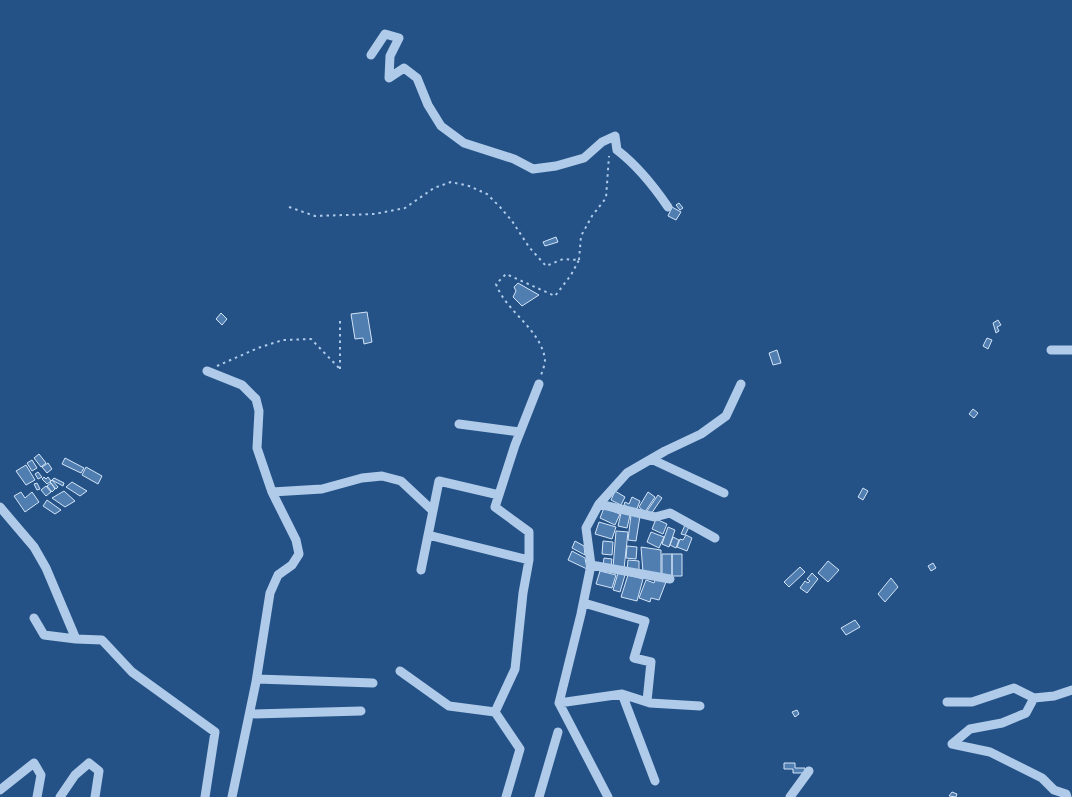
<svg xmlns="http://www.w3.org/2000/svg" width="1072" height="797" viewBox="0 0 1072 797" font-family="'DejaVu Sans',sans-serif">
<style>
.building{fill:#507eb1;stroke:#d3e4f7}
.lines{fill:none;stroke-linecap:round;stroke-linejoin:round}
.path{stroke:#afcbe9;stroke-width:2;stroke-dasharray:2.5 4;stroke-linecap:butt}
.minor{stroke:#afcbe9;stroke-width:9}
</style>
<rect width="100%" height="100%" fill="#245287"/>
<path class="building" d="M679,203L683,208L680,210L676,205Z
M672,207L681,212L676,220L668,216Z
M556,237L558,242L545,246L543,242Z
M518,283L539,295L522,306L513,297L516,291L514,287Z
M367,312L372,342L364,344L363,338L355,339L351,314Z
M221,313L227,319L222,325L216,319Z
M998,320L1001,325L997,327L999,331L996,333L993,323Z
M987,338L992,340L988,349L983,346Z
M777,350L781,363L773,365L769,353Z
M973,409L978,413L974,418L969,414Z
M39,454L46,463L41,467L34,458Z
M65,458L84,468L81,473L62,464Z
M32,460L37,468L32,471L27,463Z
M48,463L52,469L47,473L42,467Z
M26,465L35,480L26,485L16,471Z
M86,467L102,476L98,484L82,475Z
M38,472L42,477L38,479L35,474Z
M44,477L46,479L48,477L51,481L47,484L42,479Z
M54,478L64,483L63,486L52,480Z
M52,480L58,487L56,489L50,482Z
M72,482L87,491L80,496L66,487Z
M37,483L40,489L37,490L34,484Z
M51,483L55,489L52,492L47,486Z
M46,486L51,492L46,496L41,490Z
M863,488L868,491L863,500L858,497Z
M64,491L75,501L65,507L52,498Z
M615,491L625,497L621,505L611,500Z
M21,492L25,498L32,492L39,502L25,512L14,496Z
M648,492L655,497L645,512L639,507Z
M658,495L662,498L651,514L647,511Z
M632,497L640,501L636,511L624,505L625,502L629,504Z
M47,500L61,510L55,514L43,506Z
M604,508L620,514L615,525L600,518Z
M621,513L630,515L627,528L618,526Z
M631,515L640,516L636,541L628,540Z
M656,519L667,524L663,534L652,529Z
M599,522L616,527L612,539L595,534Z
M685,525L689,527L685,535L681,534Z
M668,527L675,530L669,547L662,544Z
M616,531L628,532L624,569L613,568Z
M651,532L664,537L659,548L647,542Z
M686,535L692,538L687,551L677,547L680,539L683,540Z
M673,537L679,540L676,548L670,545Z
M575,541L584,546L585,555L572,548Z
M603,541L613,542L612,555L602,554Z
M627,546L637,547L636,559L626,558Z
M641,547L661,550V575L643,572Z
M572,551L585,558L587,569L568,560Z
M662,554H672V576H662Z
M672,554H682V576H672Z
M604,558L612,559L611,566H603Z
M628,560L639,561V571L627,570Z
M828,561L839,570L828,582L818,573Z
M933,563L936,568L931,571L928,566Z
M800,567L805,572L789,587L784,582Z
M600,571L616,575L612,588L596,584Z
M618,573L625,575L620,592L613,590Z
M812,573L818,579L807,593L800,588L805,581L808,583L810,581L807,579Z
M628,575L643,579L637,601L621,597Z
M656,578L666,582L659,600L651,598L650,602L639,598L646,580L654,583Z
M891,578L898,587L885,602L878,594Z
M855,620L860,627L846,635L841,628Z
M797,710L799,714L795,717L792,712Z
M784,763H795V768H805V773H793V769H784Z
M952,792L957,794L956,797L949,796Z"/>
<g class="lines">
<path class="path" d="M289,207L315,216L375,214L405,208L434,188L451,182L469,186L487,194L500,207L512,221L529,247L546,266L563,259L579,260L571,275L555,296L506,274L496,284C506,312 540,328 545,359C545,364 543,370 541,375
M579,260L581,236L592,216L606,198L609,156
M217,366L258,348L283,340L311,339L340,369
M340,369V321"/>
<path class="minor" d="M371,55L385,34L399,38L390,56L389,78L404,68L417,78L428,105L441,126L464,143L514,159L533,169L556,166L584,158L602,142L615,136L617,150C638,166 653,185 668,207
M1051,350H1072
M207,371L242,385L256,399L259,411L257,448L272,492L296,540L299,554L292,565L278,575L270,593L256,682L232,797
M459,424L520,432
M651,459L724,493
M272,492L322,489L362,478L382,476L401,481L433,511
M599,504L655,517L670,513L715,538
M0,507L34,547L46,568L76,639L102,640L132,672L215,732L205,797
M428,535L529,560
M591,565L670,579
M421,570L439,481L499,495
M584,603L645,621L634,658L651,662L647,701
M34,618L44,635L76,639
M400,671L449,706L495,712
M257,679L373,683
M622,694L650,703L700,706
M1034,698L1026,713L1002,723L970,729L952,744L990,752L1042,778L1054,790L1066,794L1067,797
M947,702H972L1014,688L1034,698L1054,696L1072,690
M559,703L622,694L655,781
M250,714L361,711
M0,790L34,763L41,775L37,797
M60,797L75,775L89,763L99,771L95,797
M506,797L520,749L495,712L515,669L523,593L529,560V532L495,507L515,445L539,384
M539,797L558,732
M608,797L559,703L581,614L591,565L586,528L599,504L627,473L665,451L701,434L726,416L741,384
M790,797L809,771"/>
</g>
</svg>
